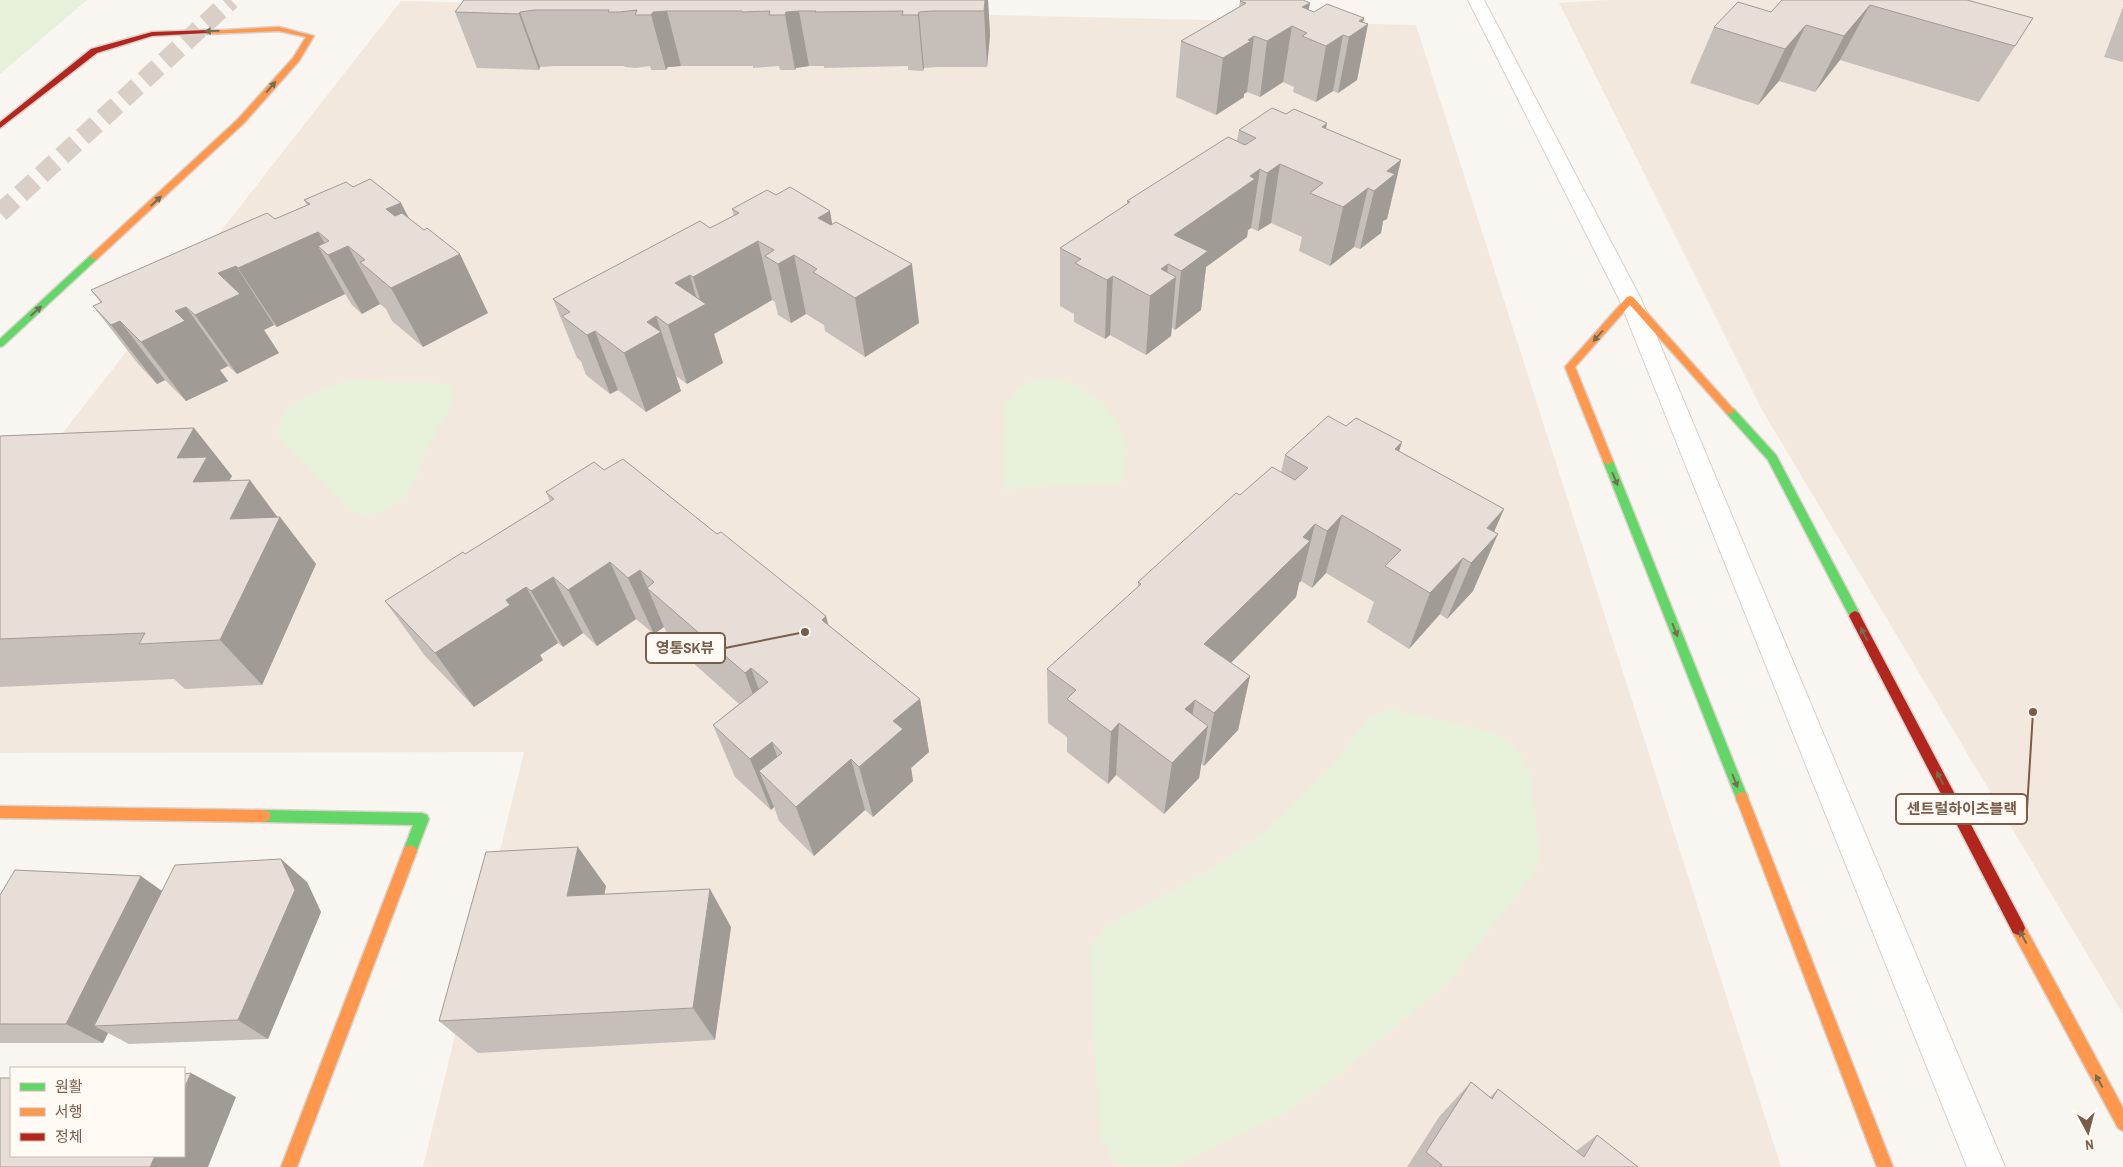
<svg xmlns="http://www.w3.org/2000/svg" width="2123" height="1167" viewBox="0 0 2123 1167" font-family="'Archivo Narrow','Noto Sans KR',sans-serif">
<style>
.residential{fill:#f2e8de}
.green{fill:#e7f0db}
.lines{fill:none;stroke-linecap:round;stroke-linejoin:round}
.highway-tunnel{stroke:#d9cfc7;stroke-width:19;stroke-dasharray:19 9;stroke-linecap:butt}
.street-casing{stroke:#d7d1cb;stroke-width:2}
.fast-casing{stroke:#d9d2cb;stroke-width:3}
.slow-casing{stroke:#d9d2cb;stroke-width:3}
.jam-casing{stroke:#d9d2cb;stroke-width:3}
.street{fill:#fefefd;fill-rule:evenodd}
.fast{fill:#63d668;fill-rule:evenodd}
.slow{fill:#ff974d;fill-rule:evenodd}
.jam{fill:#b3261e;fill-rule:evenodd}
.wall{fill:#c6bfb9}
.shaded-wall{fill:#a19b96}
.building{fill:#e6ded7;stroke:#a19b96}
.oneway{fill:#776e51}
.leader{fill:none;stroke:#7a5c4d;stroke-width:2}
.callout-dot{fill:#7a5c4d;stroke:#fffaf3;stroke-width:2}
.callout{fill:#fffaf3;stroke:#7a5c4d;stroke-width:2}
.callout-label{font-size:15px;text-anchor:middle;font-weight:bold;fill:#7a5c4d}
</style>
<rect width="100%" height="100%" fill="#f9f5f0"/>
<path class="residential" d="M1608,0H2123V1014L1762,410L1559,3Z
M401,1L1416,25L1781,1167H423L524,752L0,753V513Z"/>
<path class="green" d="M0,0H87L0,74Z
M1051,378C1082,383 1111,403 1122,433C1124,437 1127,443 1127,448C1127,459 1123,472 1122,483L1030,487L1005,491L1003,409C1011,387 1029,380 1051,378Z
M357,379L396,383H438L449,386L454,393C454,408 432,436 425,454C420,468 415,483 406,495C398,506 372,518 358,513C340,506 294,453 278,437C279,431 279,423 282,417C292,397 336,383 357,379Z
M1394,710L1489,731L1508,741L1521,756L1531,775L1540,857L1535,872L1451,980L1338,1075L1284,1113L1172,1167H1126L1110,1157L1100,1135L1089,948L1108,925L1211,870L1264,832L1332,765L1367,719L1380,712Z"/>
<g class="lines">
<path class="highway-tunnel" d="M0,213L231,0"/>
<defs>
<path id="street" d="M1468,0H1484L1641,299L2005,1167H1967L1619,299Z"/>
<path id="fast" d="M94,254L98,257L97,259L3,346L0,347V339L91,255Z
M1730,408L1734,409L1776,455L1861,616L1859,619H1851L1768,460L1726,413L1725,411L1726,409Z
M1608,457L1613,461L1748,798L1747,802L1742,804L1737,802L1736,798L1603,461Z
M264,810L422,813L427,815L429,819L415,855L410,857L405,855L403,851L413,825L264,822L259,820L257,816L259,812Z"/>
<path id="slow" d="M279,27L314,36L299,61L244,123L97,259H91V255L238,119L293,58L306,37L279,31L207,34L205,33V31Z
M1630,296L1633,297L1735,411L1730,414L1726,413L1630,305L1575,367L1613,461L1608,465L1603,461L1565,367L1627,297Z
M1742,792L1747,794L1748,798L1893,1167H1877L1736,798L1737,794Z
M0,806L264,810L269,812L271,816L269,820L264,822L0,818Z
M410,845L415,847L417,851L297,1167H281L403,851L405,847Z
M2018,921L2023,923L2123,1108V1131L2118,1128L2013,933L2011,928L2013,923Z"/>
<path id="jam" d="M207,30L209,31V33L152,36L97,53L0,128V122L91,49L152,32Z
M1855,611L1859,613L2023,923L2025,928L2023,933L2018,935L2013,933L1849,616L1851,613Z"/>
</defs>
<use href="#street" class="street-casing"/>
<use href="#fast" class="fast-casing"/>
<use href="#slow" class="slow-casing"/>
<use href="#jam" class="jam-casing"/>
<use href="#street" class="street"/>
<use href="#fast" class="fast"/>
<use href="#slow" class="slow"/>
<use href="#jam" class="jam"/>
</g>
<path class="wall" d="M464,0H988L990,35L987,67H937L924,68L923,71L908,70V66L824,68V66H809L796,68L795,70H780L779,66L753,68V66H681L668,67L666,70H651L650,66L636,68L625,67L624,66H554L540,67L539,70L477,68L455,12Z
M1782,0H1967L2033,18L1979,102L1840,60L1815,92L1779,81L1758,105L1690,83L1714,27L1771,12Z
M1240,1L1309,10L1314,12L1363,22L1368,24L1357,80L1338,93L1333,91L1316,102L1293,92L1294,87L1283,82L1260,97L1247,92L1244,94V97L1216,115L1176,97L1181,41L1239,7Z
M2123,7V62L2104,57Z
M1286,114L1326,129L1401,160L1387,219L1383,221L1381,233L1360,249L1354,247L1330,266L1299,251L1302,237L1271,223L1258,231L1251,228L1248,230L1247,237L1206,267L1201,310L1175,330L1172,328L1171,336L1146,355L1110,335L1105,339L1074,322V314L1060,306V248L1127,204V201L1237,141L1239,130Z
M353,187L401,203L409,218L488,313L423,347L392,321L386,309L380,304L362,314L352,305L345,294L277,327L274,325L264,330L279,353L237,374L228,366L220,370L228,381L186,401L165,380L157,384L139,365L93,306L101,303L91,290L275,219L307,205L304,200Z
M776,195L832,224L919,323L865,357L825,331L824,325L806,314L791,323L778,315L775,302L772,300L714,334L723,363L687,384L676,376L681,391L646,412L618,390L610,394L586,375L581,361L577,358L553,299L710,228L734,216L732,209Z
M1346,426L1399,451L1504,509L1494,532L1473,591L1447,619L1440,614L1409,649L1367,622L1374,602L1326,573L1312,588L1301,581L1299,583L1296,597L1231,663L1250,676L1238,730L1204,766L1201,763L1199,778L1164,814L1116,775L1108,784L1067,752V737L1048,723L1047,669L1138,587V582L1240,495L1281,472L1285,455Z
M194,428L232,476L229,481L278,517H280L316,564L262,685L185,689L174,679L0,687V436Z
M604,470L717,534L826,616L828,625L920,699L929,752L911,768L913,781L873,817L865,810L814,856L779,821L774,807L771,810L735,777L713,725L739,704L672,644L664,627L654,634L636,619L597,646L583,633L563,647L558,643L540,655L543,660L474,707L425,656L385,601L465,554L550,501L546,492Z
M307,882L321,912L268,1039L129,1044L108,1033L103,1043H0V895L162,890Z
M606,886L604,895L731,927L715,1040L478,1053L439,1021Z
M1471,1082L1490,1097L1498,1089L1576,1151L1597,1135L1638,1167H1407L1439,1117Z"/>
<path class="shaded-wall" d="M985,0H988L990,35L987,67L984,11Z
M1310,3L1305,32L1302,7Z
M1870,5L1840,60L1815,92L1844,36Z
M667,11L681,66L668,67L666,70L651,15L653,12Z
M799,11L809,66L796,68L795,70L785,15L786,12Z
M520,12L540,67L539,70L519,14Z
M919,12L924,68L923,71L918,15Z
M1364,18L1362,29L1368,24L1357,80L1338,93L1349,37L1359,21Z
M1806,25L1779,81L1758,105L1785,49Z
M1292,26L1283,82L1260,97L1267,41Z
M1343,35L1333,91L1316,102L1326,46Z
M1254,36L1247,92L1244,94V97L1216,115L1223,58Z
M1327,123L1316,181L1322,127Z
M1401,160L1387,219L1383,221L1381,233L1360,249L1374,191L1387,171Z
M1280,164L1271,223L1258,231L1267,173Z
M1260,169L1251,228L1248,230L1247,237L1206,267L1201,310L1175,330L1181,271L1174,235L1250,176Z
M1368,188L1354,247L1330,266L1343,207Z
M401,203L430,261L386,209Z
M830,211L840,270L818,218Z
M318,232L331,254L348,246L380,304L362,314L328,255L318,246L345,294L277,327L238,268Z
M758,241L772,300L714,334L723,363L687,384L668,325L675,283L690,275L699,307L702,306L693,277Z
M460,254L488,313L423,347L391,288Z
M794,255L806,314L791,323L778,264Z
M912,264L919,323L865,357L855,298Z
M1168,264L1166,285L1176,277L1171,336L1146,355L1150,296L1161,269Z
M236,266L274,325L264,330L279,353L237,374L195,315L218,273Z
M1113,276L1110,335L1105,339L1107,280Z
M186,307L228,366L220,370L228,381L186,401L141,342L175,311Z
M656,316L681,391L646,412L624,353L647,322Z
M120,321L165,380L157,384L111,325Z
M595,331L618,390L610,394L587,335Z
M194,428L232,476L228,483L250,480L279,519L280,517L316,564L262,685L220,640L193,482L177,458Z
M1402,442L1384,500L1395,449Z
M1504,509L1489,543L1498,534L1473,591L1447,619L1471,563L1487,528Z
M1342,515L1326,573L1312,588L1327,531Z
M1315,524L1301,581L1299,583L1296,597L1195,699L1204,644Z
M1463,558L1440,614L1409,649L1430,593Z
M610,562L636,619L597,646L568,590Z
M640,570L664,627L654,634L628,578Z
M553,577L583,633L563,647L531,591Z
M526,587L558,643L540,655L543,660L474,707L435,653L506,600Z
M826,616L840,671L822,620Z
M751,668L771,722L765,727L745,673Z
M1250,676L1238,730L1204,766L1214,713Z
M920,699L929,752L911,768L913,781L873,817L859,767L893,721Z
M1195,700L1187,747L1208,726L1199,778L1164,814L1172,763L1185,709Z
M1119,723L1116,775L1108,784L1111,732Z
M772,742L790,793L759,771L774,807L771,810L750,759Z
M851,759L865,810L814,856L796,807Z
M578,847L606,886L596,933L567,896Z
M281,859L307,882L321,912L268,1039L238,1020Z
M141,876L172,898L94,1026L108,1033L103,1043L66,1024Z
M710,889L731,927L715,1040L693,1008Z
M191,1073L236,1097L208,1167H150L155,1156H184V1089Z"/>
<path class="building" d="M464,0H985L984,11H932L919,12L918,15H902L903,11L815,12L816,11H799L786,12L785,15H769L770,11L742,12V11H667L653,12L651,15H635L637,10L620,12H608L609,10H535L520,12L519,14L455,12Z
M1241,0H1303L1310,3L1302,7L1314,12L1327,4L1364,18L1359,21L1368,24L1349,37L1343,35L1326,46L1302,36L1307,33L1292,26L1267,41L1254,36L1248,40L1251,41L1223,58L1181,41L1246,3L1240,1Z
M1782,0H1967L2033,18L2015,46L1870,5L1844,36L1806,25L1785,49L1714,27L1738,2L1771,12Z
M1272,108L1286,114L1294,109L1327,123L1322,127L1401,160L1387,171L1395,174L1374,191L1368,188L1343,207L1310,193L1323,183L1280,164L1267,173L1260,169L1250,176L1255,179L1174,235L1208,251L1181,271L1168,264L1161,269L1176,277L1150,296L1113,276L1107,280L1075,263L1081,259L1060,248L1130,202L1127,201L1228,137L1245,145L1256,138L1239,130Z
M370,179L401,203L386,209L395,216L402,213L424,230L427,228L460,254L391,288L360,262L365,260L348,246L328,255L318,246L329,241L318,232L238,268L236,266L218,273L240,294L195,315L186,307L175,311L185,321L141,342L120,321L111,325L93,306L102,302L91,290L267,213L275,219L310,204L304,200L346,182L353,187Z
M790,187L830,211L818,218L831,225L836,222L912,264L855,298L813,272L817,269L794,255L778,264L765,256L774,250L758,241L693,277L690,275L675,283L706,304L668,325L656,316L647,322L661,332L624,353L595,331L587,335L562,316L570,312L553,299L700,221L710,228L739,213L732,209L767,190L776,195Z
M1328,416L1346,426L1356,418L1402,442L1395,449L1504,509L1487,528L1498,534L1471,563L1463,558L1430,593L1385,566L1401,550L1342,515L1327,531L1315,524L1303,537L1310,541L1204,644L1250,676L1214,713L1195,700L1185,709L1208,726L1172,763L1119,723L1111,732L1067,699L1076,690L1047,669L1141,584L1138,582L1236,493L1240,495L1272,467L1295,480L1308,468L1285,455Z
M194,428L177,458L207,457L193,482L250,480L230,519L280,517L220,640L139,644L145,633L0,639V436Z
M623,459L717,534L721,532L826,616L822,620L920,699L893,721L903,729L859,767L851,759L796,807L759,771L782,753L772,742L750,759L713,725L768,682L751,668L745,673L647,588L654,582L640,570L628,578L610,562L568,590L553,577L531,591L526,587L506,600L510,605L435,653L385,601L463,552L465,554L554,499L546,492L594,462L604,470Z
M578,847L567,896L710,889L693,1008L439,1021L486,852Z
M281,859L295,890L238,1020L94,1026L175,865Z
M15,870L141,876L66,1024H0V895Z
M191,1073L184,1089V1074Z
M0,1078H11V1156H155L150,1167H0Z
M1471,1082L1492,1099L1498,1089L1584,1157L1597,1135L1638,1167H1440L1442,1165L1426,1152Z"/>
<defs><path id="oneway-solid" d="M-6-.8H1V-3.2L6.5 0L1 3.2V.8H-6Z" transform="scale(1.25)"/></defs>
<g class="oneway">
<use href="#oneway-solid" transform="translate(212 31) rotate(178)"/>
<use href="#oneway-solid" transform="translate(271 87) rotate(-49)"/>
<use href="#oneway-solid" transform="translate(156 201) rotate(-43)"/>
<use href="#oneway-solid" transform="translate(36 311) rotate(-42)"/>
<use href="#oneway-solid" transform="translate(1598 336) rotate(131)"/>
<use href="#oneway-solid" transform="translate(1615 479) rotate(68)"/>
<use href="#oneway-solid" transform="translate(1675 630) rotate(68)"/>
<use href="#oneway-solid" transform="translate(1864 634) rotate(-118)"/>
<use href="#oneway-solid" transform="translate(1940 778) rotate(-118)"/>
<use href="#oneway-solid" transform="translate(1735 781) rotate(69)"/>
<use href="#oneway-solid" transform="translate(2023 937) rotate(-118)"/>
<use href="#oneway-solid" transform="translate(2099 1081) rotate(-119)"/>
</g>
<path class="leader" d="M805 632L725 648M2033 712L2027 809"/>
<g class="callout-dot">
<circle cx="805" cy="632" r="5"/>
<circle cx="2033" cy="712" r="5"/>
</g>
<g class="callout">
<rect x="646" y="633" width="79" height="30" rx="5"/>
<rect x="1896" y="794" width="131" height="30" rx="5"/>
</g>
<g class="callout-label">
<text x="685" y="653">영통SK뷰</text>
<text x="1962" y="814">센트럴하이츠블랙</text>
</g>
<rect x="10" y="1067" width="175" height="90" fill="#fffaf3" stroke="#cabbb1"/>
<rect x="20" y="1083" width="25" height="8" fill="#63d668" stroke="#cabbb1"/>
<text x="55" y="1092" font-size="15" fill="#7a5c4d">원활</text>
<rect x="20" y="1108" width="25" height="8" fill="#ff974d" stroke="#cabbb1"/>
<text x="55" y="1117" font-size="15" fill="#7a5c4d">서행</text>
<rect x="20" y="1133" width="25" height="8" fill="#b3261e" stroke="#cabbb1"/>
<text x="55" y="1142" font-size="15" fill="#7a5c4d">정체</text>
<g transform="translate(2088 1132) rotate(173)" stroke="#fffaf3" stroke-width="4" paint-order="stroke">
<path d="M0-4L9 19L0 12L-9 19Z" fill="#7a5c4d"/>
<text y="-8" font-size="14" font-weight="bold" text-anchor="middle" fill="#7a5c4d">N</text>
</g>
</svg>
